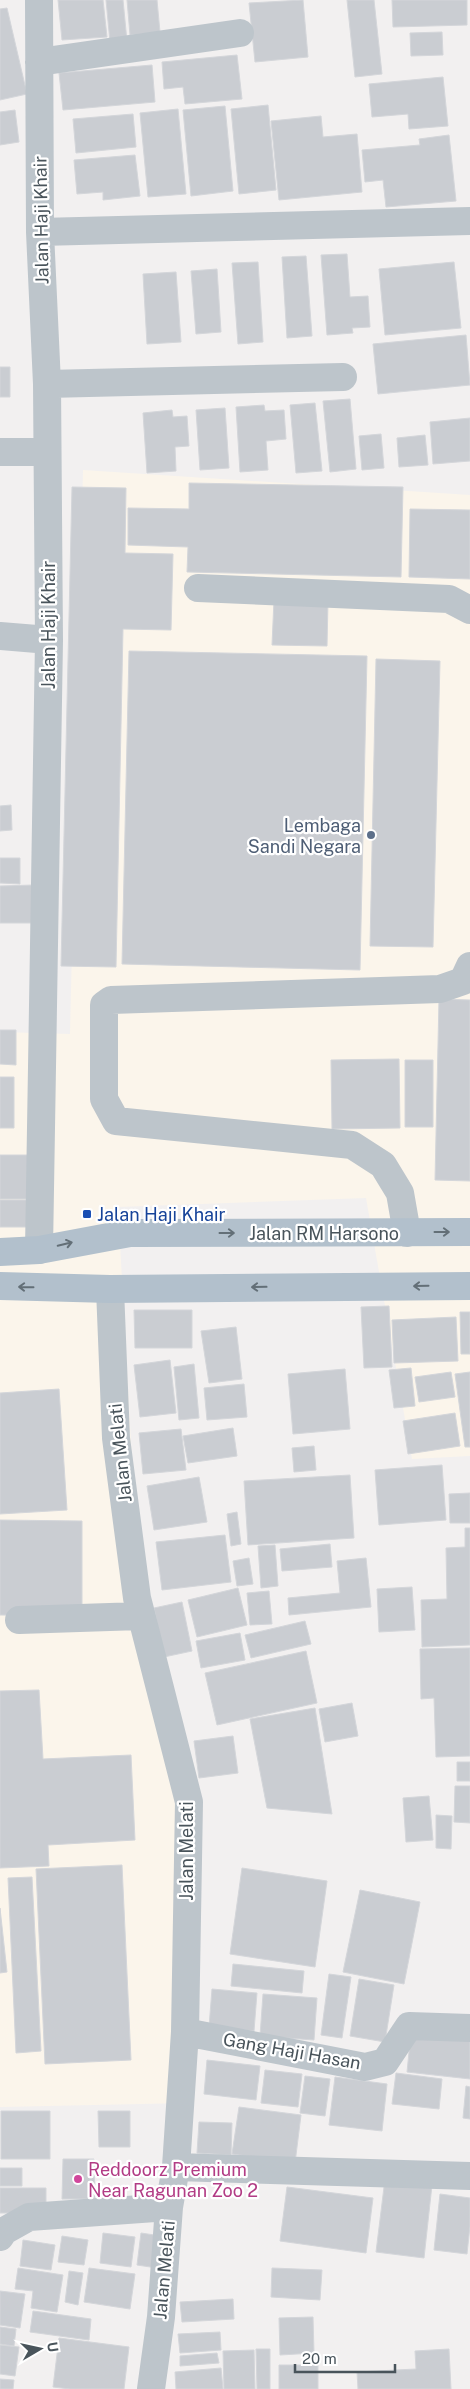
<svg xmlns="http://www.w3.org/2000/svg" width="470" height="2389" viewBox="0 0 470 2389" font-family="'Public Sans',sans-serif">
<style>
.commercial{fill:#fbf5eb}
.building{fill:#cacdd2;stroke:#d4d6da}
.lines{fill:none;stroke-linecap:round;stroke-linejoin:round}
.minor{stroke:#bdc5cb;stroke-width:28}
.major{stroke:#b2c0cc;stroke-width:28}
.oneway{stroke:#636f77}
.service-dot{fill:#5c6f8a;stroke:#fff;stroke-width:2}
.transit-dot{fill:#1a4fb4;stroke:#fff;stroke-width:2}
.hotel-dot{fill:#d1479c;stroke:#fff;stroke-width:2}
.labels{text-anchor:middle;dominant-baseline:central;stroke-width:4.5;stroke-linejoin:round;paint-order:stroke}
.street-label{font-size:18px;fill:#49545b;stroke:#fff}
.service-label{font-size:18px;fill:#4e5e75;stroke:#fff;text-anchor:end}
.transit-label{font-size:18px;fill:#164399;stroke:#fff;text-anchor:start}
.hotel-label{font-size:18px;fill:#b23c85;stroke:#fff;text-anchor:start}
</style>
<rect width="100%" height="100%" fill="#f2f0f0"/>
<path class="commercial" d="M83,470L470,495V1456L412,1459L366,1198L118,1207L144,1679L201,1795L189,2103L0,2107V1032L70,1034Z"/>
<path class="building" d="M58,0H103L107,37L62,40Z
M106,0H123L127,41L110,42Z
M127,0H157L160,32L130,35Z
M303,0L308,57L255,62L249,3Z
M347,0H374L382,74L355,77Z
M392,0H467V25L393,27Z
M7,8L27,94L0,100V9Z
M442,32L443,55L411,56L410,33Z
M237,55L242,99L185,104L183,87L164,89L162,62Z
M152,65L155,102L63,110L59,73Z
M443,77L448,126L409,129L408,114L372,117L369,84Z
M268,105L276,190L239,194L231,109Z
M225,106L233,191L191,196L183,110Z
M178,109L186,194L148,197L140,113Z
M15,110L19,142L0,145V112Z
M133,114L136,147L76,153L73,119Z
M321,116L323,137L357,134L362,192L279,200L271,121Z
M449,135L456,201L386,207L383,180L365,182L362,150L420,145L419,139Z
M135,155L140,196L103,200V192L77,194L74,160Z
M347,254L350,297L368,296L370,327L352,328L353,333L327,335L321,255Z
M306,256L312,336L287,338L282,257Z
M258,262L263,342L238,344L232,263Z
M454,262L461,328L385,335L379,269Z
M217,269L221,332L196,334L191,271Z
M176,272L181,342L147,344L143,274Z
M466,335L470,385L378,394L373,344Z
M0,367H10V397H0Z
M350,399L356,469L330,472L323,401Z
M315,403L322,471L296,473L290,405Z
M264,405L265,411L284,410L286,439L266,441L268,470L240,472L236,407Z
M225,408L229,468L200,470L196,410Z
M172,410L173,417L187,416L189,446L175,447L176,471L147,473L143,413Z
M470,418V461L433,464L430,422Z
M381,434L384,468L362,470L359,436Z
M425,435L428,465L399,467L397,438Z
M189,483L403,487L401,577L187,572L188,547L128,545V508L189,509Z
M72,487L126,488L125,553L173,554L171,630L123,629L116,967L61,966Z
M410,509L470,510V579L409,577Z
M274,600L328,601L327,646L272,645Z
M129,651L367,656L360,970L122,964Z
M376,659L440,661L433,947L370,946Z
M11,805L12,830L0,831V806Z
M0,858H20V884L0,883Z
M34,885V923H0V886Z
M439,999L470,1000V1181L435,1180Z
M0,1030H16V1065L0,1064Z
M399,1059L400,1128L332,1129L331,1060Z
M405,1060H433V1127H405Z
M0,1077H14V1128H0Z
M0,1155H31L32,1199H0Z
M0,1200H32V1227H0Z
M389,1306L392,1367L364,1368L361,1307Z
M134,1310H192V1348H135Z
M460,1312H470V1354H461Z
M456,1317L458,1361L394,1363L392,1320Z
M236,1327L242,1379L209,1383L201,1331Z
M170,1360L176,1413L140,1417L134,1365Z
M194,1364L199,1418L179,1420L174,1367Z
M411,1368L415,1406L394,1408L389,1370Z
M345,1369L350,1429L293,1434L288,1374Z
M451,1372L455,1397L419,1402L415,1377Z
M470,1372V1447H465L455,1374Z
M244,1384L247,1417L207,1420L204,1388Z
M59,1389L67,1510L0,1514V1393Z
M455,1413L460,1446L408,1454L403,1421Z
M233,1428L237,1456L188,1463L183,1436Z
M181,1429L186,1470L143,1474L139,1433Z
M314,1446L316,1470L294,1472L292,1448Z
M442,1465L446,1520L379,1525L375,1470Z
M350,1475L354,1538L248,1545L244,1481Z
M199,1477L207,1522L154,1530L147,1486Z
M470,1493V1523H450L449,1494Z
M237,1512L241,1544L231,1546L227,1514Z
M0,1520L82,1521V1616L0,1615Z
M465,1528H470V1645L422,1647L421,1600L447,1599L446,1548L465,1547Z
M225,1535L231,1582L162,1590L156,1542Z
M330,1544L332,1567L282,1571L280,1549Z
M275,1545L278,1586L261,1588L258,1546Z
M249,1558L253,1584L237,1586L233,1561Z
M366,1558L371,1607L289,1615L288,1598L340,1593L337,1561Z
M412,1587L415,1630L379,1632L377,1589Z
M238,1588L247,1625L197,1637L188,1600Z
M269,1591L272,1624L250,1625L247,1593Z
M182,1602L192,1651L164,1657L154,1608Z
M305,1621L311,1644L251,1658L245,1635Z
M240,1633L245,1660L201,1668L196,1641Z
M470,1648V1756L436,1757L434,1698L421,1699L420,1649Z
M306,1651L317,1703L217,1725L205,1673Z
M39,1690L43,1759L131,1755L135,1840L48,1845L49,1866L0,1868V1691Z
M352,1703L358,1736L325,1742L319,1709Z
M315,1708L332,1814L267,1808L250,1719Z
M233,1736L238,1773L199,1778L194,1741Z
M457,1762H470V1781H457Z
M455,1786H470V1823L454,1822Z
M429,1796L433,1840L406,1842L403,1798Z
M436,1815L452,1816L451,1849L436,1848Z
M122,1865L131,2060L45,2064L36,1869Z
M242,1868L327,1881L315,1967L230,1954Z
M32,1877L41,2051L16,2053L8,1878Z
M360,1890L420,1902L404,1984L343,1972Z
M0,1908L7,1972L0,1973Z
M233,1964L304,1971L302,1993L231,1986Z
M329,1974L351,1977L342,2038L321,2035Z
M359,1979L394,1985L385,2042L350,2036Z
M212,1989L257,1993L254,2031L209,2027Z
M263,1994L317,1998L314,2040L260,2036Z
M411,2032L470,2039V2079L407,2072Z
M207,2060L260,2066L256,2100L204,2094Z
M265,2070L302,2074L298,2107L261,2103Z
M396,2073L442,2079L439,2109L392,2104Z
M305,2076L330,2079L325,2116L300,2113Z
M335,2077L387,2084L382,2131L329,2125Z
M466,2086L470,2087V2119L463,2118Z
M239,2107L301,2115L295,2163L232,2154Z
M1,2111H50V2159H1Z
M98,2111H130V2147H99Z
M199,2122L232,2123L231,2155L197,2153Z
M63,2159H94L95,2199H62Z
M0,2168H22V2186H0Z
M385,2179L432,2185L424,2258L376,2252Z
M287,2187L373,2198L366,2253L280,2241Z
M0,2188H46V2213H0Z
M440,2194L470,2198V2226L467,2254L434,2250Z
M103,2233L135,2237L131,2267L100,2263Z
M141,2233L161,2236L157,2268L137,2265Z
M62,2236L88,2240L84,2265L58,2262Z
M23,2240L55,2245L51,2270L20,2266Z
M18,2268L63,2275L57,2312L31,2308L33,2291L15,2289Z
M89,2268L135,2274L130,2309L84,2302Z
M272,2268L322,2270L320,2300L271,2297Z
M69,2271L83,2273L78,2305L65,2302Z
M0,2291L25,2294L20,2328L0,2325Z
M233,2299L234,2319L182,2322L180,2302Z
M33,2311L91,2319L89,2340L30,2332Z
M313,2317L314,2353L280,2355L279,2318Z
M0,2327L16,2329L14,2346L0,2344Z
M220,2332L221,2350L180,2353L178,2334Z
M59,2338L129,2347L124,2389H70L53,2387Z
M0,2345L19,2347L15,2376L0,2374Z
M256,2349H270V2389H257Z
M449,2349L451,2389H358L357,2372L416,2369L415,2351Z
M254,2350L255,2389H224L223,2351Z
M217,2353L219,2363L180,2366V2356Z
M279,2365H318V2389H279Z
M221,2368L223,2389H176L175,2372Z
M0,2379L14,2380L13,2389H0Z"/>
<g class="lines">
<path class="minor" d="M39,0L40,232L47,384L49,640L39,1250
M39,62L240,33
M40,232L470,221
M47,384L343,377
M0,452H46
M198,588L449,599L470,610
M0,636L49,640
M407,1233L400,1193L383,1165L352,1145L116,1121L104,1099V1005L111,1000L440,989L463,981L470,966
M110,1289L116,1438L137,1598L189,1802L185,2032L176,2167L169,2207L161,2317L151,2389
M19,1620L140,1616
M185,2032L365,2067L385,2062L409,2026L470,2028
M176,2167L470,2176
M0,2237L4,2231L29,2217L169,2207"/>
<path class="major" d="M0,1252L39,1250L130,1233L470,1232
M0,1286L110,1289L470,1286"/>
</g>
<defs><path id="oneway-shaft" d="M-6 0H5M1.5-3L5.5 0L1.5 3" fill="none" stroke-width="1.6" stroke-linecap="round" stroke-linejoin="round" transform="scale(1.25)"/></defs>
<g class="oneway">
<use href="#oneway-shaft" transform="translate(442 1232)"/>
<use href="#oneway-shaft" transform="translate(227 1233)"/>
<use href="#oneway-shaft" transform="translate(65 1244) rotate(-13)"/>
<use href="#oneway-shaft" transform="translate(421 1286) rotate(179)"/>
<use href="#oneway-shaft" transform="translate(26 1287) rotate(-179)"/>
<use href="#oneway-shaft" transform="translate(259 1287) rotate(179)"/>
</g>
<circle class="service-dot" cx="371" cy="835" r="5"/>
<rect class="transit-dot" x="82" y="1209" width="10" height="10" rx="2.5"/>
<circle class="hotel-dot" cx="78" cy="2179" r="5"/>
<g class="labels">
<g class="street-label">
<text transform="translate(41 220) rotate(-91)">Jalan Haji Khair</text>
<text transform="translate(48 625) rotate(-90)">Jalan Haji Khair</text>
<text x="324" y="1233">Jalan RM Harsono</text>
<text transform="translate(120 1453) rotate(-96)">Jalan Melati</text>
<text transform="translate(186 1851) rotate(-90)">Jalan Melati</text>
<text transform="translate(292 2051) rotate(10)">Gang Haji Hasan</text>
<text transform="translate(164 2270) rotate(-85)">Jalan Melati</text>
</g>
<g class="service-label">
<text x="361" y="825">Lembaga<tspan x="361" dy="21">Sandi Negara</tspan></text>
</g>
<g class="transit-label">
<text x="97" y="1214">Jalan Haji Khair</text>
</g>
<g class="hotel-label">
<text x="88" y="2169">Reddoorz Premium<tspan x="88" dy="21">Near Ragunan Zoo 2</tspan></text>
</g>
</g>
<g transform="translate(40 2349) rotate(81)" stroke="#ffffff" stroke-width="4" paint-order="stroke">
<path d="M0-4L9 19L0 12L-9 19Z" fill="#49545b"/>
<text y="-8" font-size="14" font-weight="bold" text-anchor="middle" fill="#49545b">U</text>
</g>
<path d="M295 2364v8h100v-8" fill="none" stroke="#49545b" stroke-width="2.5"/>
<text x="302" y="2364" font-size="15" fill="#49545b" stroke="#ffffff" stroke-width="4" paint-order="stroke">20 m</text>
</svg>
